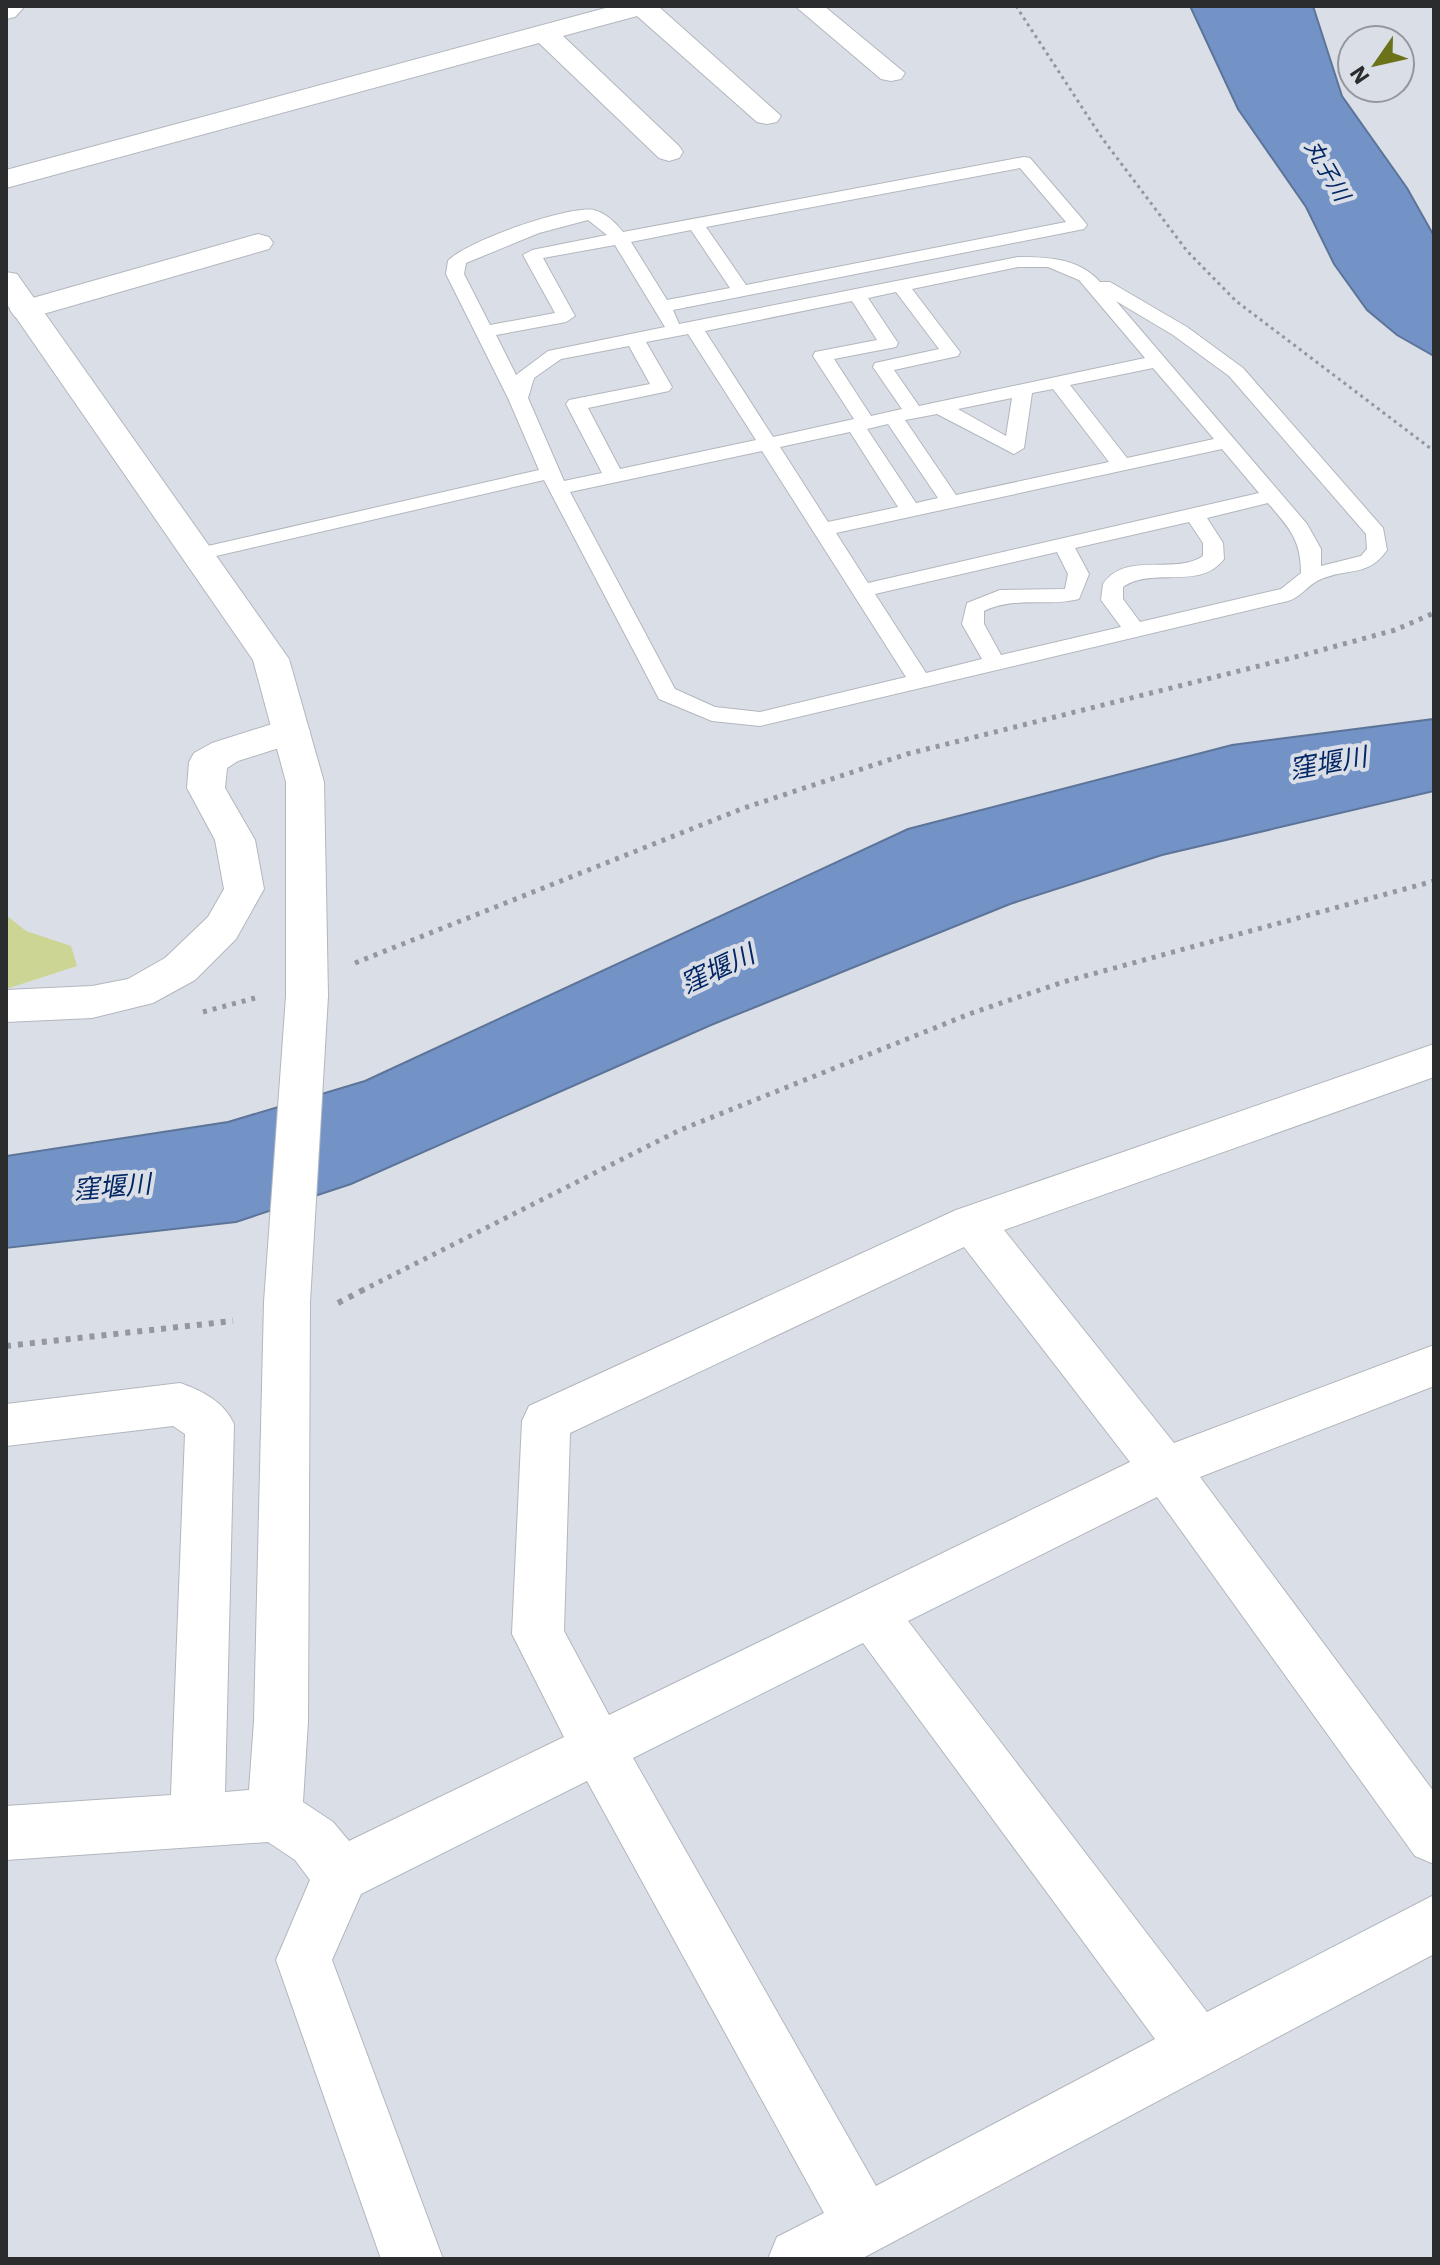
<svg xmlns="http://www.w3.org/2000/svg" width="1440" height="2265" viewBox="0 0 1440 2265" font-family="'IBM Plex Sans','Noto Sans JP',sans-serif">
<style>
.green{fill:#ccd594}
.water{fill:#7393c7;stroke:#5d7499;stroke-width:2}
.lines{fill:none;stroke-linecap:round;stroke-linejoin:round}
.lane-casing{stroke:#b2b7be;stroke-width:2}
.street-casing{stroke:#b2b7be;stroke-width:2}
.secondary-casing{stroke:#b2b7be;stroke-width:2}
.highway-casing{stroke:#b2b7be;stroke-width:2}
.path-far2{stroke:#94979d;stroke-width:3;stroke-dasharray:3 4;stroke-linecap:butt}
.path-far1{stroke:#94979d;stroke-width:5;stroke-dasharray:4 6;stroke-linecap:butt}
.path{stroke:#94979d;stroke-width:6;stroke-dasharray:5 7;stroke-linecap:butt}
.lane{fill:#fff;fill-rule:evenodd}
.street{fill:#fff;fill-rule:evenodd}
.secondary{fill:#fff;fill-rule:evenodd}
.highway{fill:#fff;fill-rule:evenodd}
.labels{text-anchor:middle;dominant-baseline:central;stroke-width:8;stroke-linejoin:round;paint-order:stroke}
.far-water-label{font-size:22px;font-style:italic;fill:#032765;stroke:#dadee6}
.water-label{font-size:26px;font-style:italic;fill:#032765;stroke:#dadee6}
</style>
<rect width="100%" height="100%" fill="#dadee6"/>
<path class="green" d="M6,915L26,931L71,946L77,966L6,989Z"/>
<path class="water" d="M1190,6H1313L1342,96L1407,188L1434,236V356L1397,335L1367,310L1334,264L1306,207L1238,109Z
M1434,719V791L1162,855L1010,904L711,1025L351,1184L236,1222L6,1248V1156L228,1122L365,1081L908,829L1232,745Z"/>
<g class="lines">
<defs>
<path id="lane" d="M1024,157L1030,158L1084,221L1087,225L1084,229L673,310L679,324L1018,257C1047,257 1079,258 1100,282H1110L1187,327L1243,368L1383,528L1387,550C1368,578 1347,567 1319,580C1308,585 1301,597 1288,601L760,726L712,721L659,699L544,480L199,560L189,554L199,548L539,470L508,398L446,274L448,261C464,242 569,205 594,210C606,213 616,223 623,232ZM1020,168L1066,222L746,285L706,227ZM588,220L607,235L532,250L523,255L555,313L490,325L464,274L466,263L539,233ZM691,230L730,288L667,300L631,242ZM615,245L665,327L548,351L516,375L496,335L566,322L575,316L543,258ZM1018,267H1048L1079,280L1145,358L919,406L894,370L958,356L960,352L912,289ZM896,292L939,349L875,363L873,367L902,409L871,416L834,359L896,347L898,343L868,298ZM852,301L877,340L815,352L813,356L854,419L773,437L705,331ZM1116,301L1173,335L1229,376L1366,534L1367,549L1361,556L1321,566V549L1307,524ZM688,334L756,440L620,469L588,408L669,391L672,387L646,342ZM629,346L650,384L569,400L566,404L602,473L564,481L528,398L534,378L561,359ZM1153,368L1214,439L1127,458L1070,385ZM1053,389L1109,462L956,495L905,420L937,414L1014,454L1024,448L1032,393ZM1012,398L1006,436L958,409ZM888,424L938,498L916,503L867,429ZM850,432L898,507L828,522L780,447ZM1222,449L1259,493L868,583L836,533ZM762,451L906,677L760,712L715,707L675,689L570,492ZM1268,503C1289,528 1301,539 1301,573L1281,589L1140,622L1123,599V587C1153,566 1200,591 1224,559L1223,543L1207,518ZM1189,522L1203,543V556C1173,576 1127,550 1103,584L1101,600L1121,627L1001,655L984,624V611C1014,596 1048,607 1079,599L1089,574L1075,548ZM1057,552L1068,574L1065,589L1000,590L967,603L962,624L982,659L926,673L875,594Z"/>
<path id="street" d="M613,6H658L781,116L777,122L767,124L757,122L637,16L563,36L679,146L683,152L679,158L669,161L659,158L539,43L6,188V170Z
M795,6H824L905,73L901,79L891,81L881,79Z
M258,234L269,237L273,243L269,249L26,319L15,317L10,310L15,303Z
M291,718L304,722L310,731L304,740L238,761L227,768L225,788L255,840L264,889L236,939L195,980L153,1003L92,1018L6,1022V990L92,986L128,979L165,958L208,917L224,889L215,840L187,788L189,762L194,753L212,743Z
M307,980L322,985L328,996L310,1302L308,1721L303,1802L333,1822L349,1841L564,1737L512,1634L522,1421L529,1406L956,1210L1434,1044V1077L1004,1230L1174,1443L1434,1345V1386L1200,1477L1434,1792V1864L1415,1856L1157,1497L908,1621L1207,2012L1434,1895V1954L861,2259H768L777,2237L824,2213L587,1781L361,1894L332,1960L443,2259H381L276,1960L310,1880L295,1860L268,1842L6,1860V1806L171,1795L185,1434L173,1426L6,1446V1404L180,1383C203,1391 224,1402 234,1424L225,1792L249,1790L254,1721L264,1302L286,996L292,985ZM964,1247L1130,1462L609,1715L564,1631L570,1433ZM863,1643L1155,2039L876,2186L633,1758Z"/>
<path id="secondary" d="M6,272L17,274L289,659L324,782L328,996L322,1007L307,1012L292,1007L286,996V782L253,660L6,303Z"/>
<path id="highway" d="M6,6H25L15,17L6,19Z"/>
</defs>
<use href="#lane" class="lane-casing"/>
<use href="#street" class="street-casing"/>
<use href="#secondary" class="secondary-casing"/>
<use href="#highway" class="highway-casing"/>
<path class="path-far2" d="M1016,6L1102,138L1187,251L1236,301L1434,451"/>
<path class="path-far1" d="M355,963L744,808L907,754L1307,654L1395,630L1434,613
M203,1012L255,998
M361,1291L680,1130L972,1013L1063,982L1434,881"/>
<path class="path" d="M338,1303L365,1289
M6,1346L233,1321"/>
<use href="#lane" class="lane"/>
<use href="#street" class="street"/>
<use href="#secondary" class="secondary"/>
<use href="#highway" class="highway"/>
</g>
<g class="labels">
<g class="far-water-label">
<text transform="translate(1328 170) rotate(60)">丸子川</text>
</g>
<g class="water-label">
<text transform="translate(1328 762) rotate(-10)">窪堰川</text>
<text transform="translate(717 968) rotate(-25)">窪堰川</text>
<text transform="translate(112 1186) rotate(-5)">窪堰川</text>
</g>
</g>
<rect width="1440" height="2265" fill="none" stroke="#2a2c2e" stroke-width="16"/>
<g transform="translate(1376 64) rotate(236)"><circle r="38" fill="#dadee6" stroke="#94979c" stroke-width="2"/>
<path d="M0-6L14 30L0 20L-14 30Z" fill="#6b721a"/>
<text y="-12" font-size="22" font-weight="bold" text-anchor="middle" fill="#2a2c2e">N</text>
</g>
</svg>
